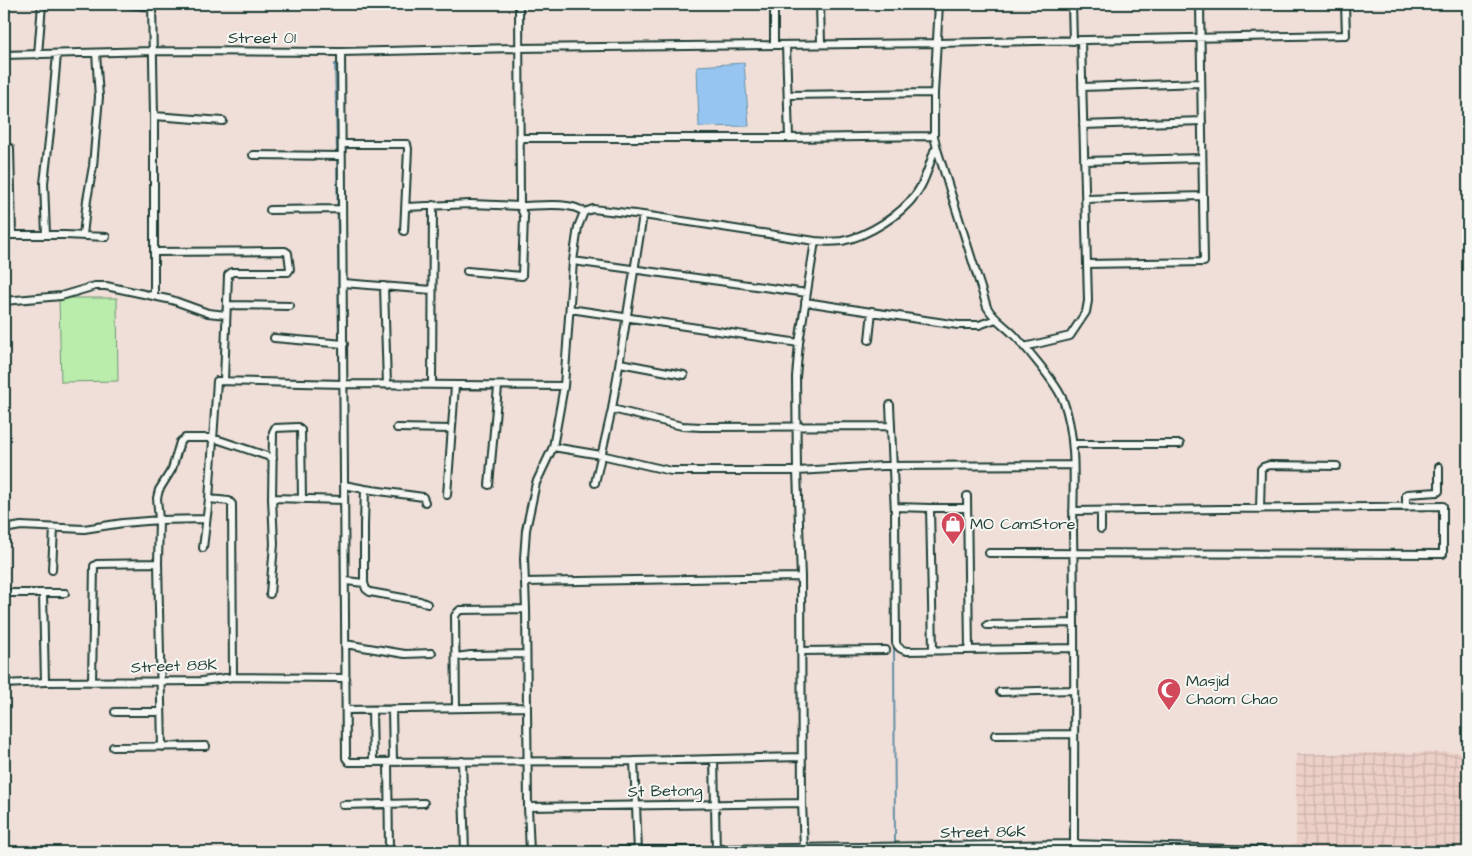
<svg xmlns="http://www.w3.org/2000/svg" width="1472" height="856" viewBox="0 0 1472 856" font-family="'Architects Daughter',sans-serif">
<style>
.industrial{fill:url(#industrial-grid)}
.pitch{fill:#baecac;stroke:#6c9470}
.water{fill:#96c5f1;stroke:#668fa5}
.lines{fill:none;stroke-linecap:round;stroke-linejoin:round}
.stream{stroke:#668fa5;stroke-width:2}
.minor-casing{stroke:#1f3d34;stroke-width:10}
.minor{stroke:#f6f6f2;stroke-width:6}
.labels{text-anchor:middle;dominant-baseline:central;stroke-width:4;stroke-linejoin:round;paint-order:stroke}
.street-label{font-size:16px;fill:#1f3d34;stroke:#f6f6f2}
.poi-label{font-size:16px;fill:#1f3d34;stroke:#f6f6f2;text-anchor:start}
</style>
<defs>
<pattern id="industrial-grid" width="8" height="8" patternUnits="userSpaceOnUse" patternTransform="scale(1.25)"><rect width="8" height="8" fill="#eccfc7"/><path d="M0 4h8M4 0v8" fill="none" stroke="#cab3ac"/></pattern>
</defs>
<rect width="100%" height="100%" fill="#f0dfd9"/>
<filter id="ink" filterUnits="userSpaceOnUse"><feTurbulence type="fractalNoise" baseFrequency=".02" numOctaves="2"/><feDisplacementMap in="SourceGraphic" scale="10" xChannelSelector="R" yChannelSelector="G"/><feConvolveMatrix kernelMatrix="1 2 1 2 8 2 1 2 1" color-interpolation-filters="sRGB"/></filter>
<g filter="url(#ink)">
<path class="industrial" d="M1468,752V852H1269V845L1296,844V754Z"/>
<path class="pitch" d="M59,298H117L118,381L61,382Z"/>
<path class="water" d="M744,63L749,126L699,127L697,66Z"/>
<g class="lines">
<path class="stream" d="M335,64L337,153
M337,158L339,341
M339,345L340,378
M894,645L895,842"/>
<defs>
<path id="minor" d="M129,4L152,7
M152,4L154,116V296
M519,4L520,206C538,206 570,201 584,212
M774,4V45
M820,4L821,44
M939,4L934,93V136L937,149L987,307C994,320 1006,326 1016,337C1029,351 1056,383 1063,400C1078,439 1073,489 1073,531C1075,638 1074,745 1074,852
M1072,4L1073,41
M786,45L789,138
M341,52L346,758L349,762L634,761L802,757
M4,55L153,51L341,52L519,48L936,43L1346,35L1345,4
M38,55L42,4
M1082,87L1201,83
M788,95L934,93
M154,116L223,121
M1083,125L1202,121
M520,138H789L934,136
M342,144H407L408,149L404,231
M10,148L12,235
M253,155L341,156
M1084,161L1202,158
M1085,199L1203,196
M406,207L470,204L520,206L524,216L522,276L467,271
M270,210L342,209
M4,235H65L106,237
M46,235L44,183L51,123L57,54
M83,235L87,200L93,166L99,97L96,53
M154,252L285,251L288,253L290,269L288,272H232L228,275L224,380
M573,261L807,293
M1087,264L1204,262L1200,4
M343,283L432,290
M384,286L387,385
M4,301L61,296L95,286H106L172,300L208,313L226,315
M805,302L958,325H979L996,319
M227,305L290,306
M570,309L799,343
M274,338L344,344
M869,340L872,311
M1024,347L1070,336L1086,312L1088,301L1081,40
M620,363L684,375
M432,385L433,205
M890,405L895,513L896,643C898,648 901,650 907,651L1073,648
M612,409L682,426L701,427L890,426
M397,428L452,429
M1073,444H1180
M553,447L601,455L671,471H797L883,466L1073,465
M595,483L612,409L643,215
M344,485L365,489L364,525V583
M489,485L498,387
M365,489L423,497L425,502
M447,495L455,386
M967,496L969,650
M272,498L344,500
M209,499L229,501L232,504L233,677
M895,507L930,508H967
M1406,507V495L1407,494L1438,492L1439,491V467
M930,508L933,650
M1260,509L1261,469L1263,467L1269,465L1337,466
M1101,511V529
M4,529L21,526L84,529L123,523L159,520L206,519
M203,548L209,499L217,381L344,384L564,386
M989,553L1443,554V506L1073,511
M52,570L54,528
M346,581L364,583L366,589L370,592L420,601L427,604
M525,582L801,577
M4,593H65
M43,594L45,682
M270,594L274,544L272,498L273,432L275,428L298,427L301,430L302,498
M987,625L1073,623
M345,644L405,654L432,653
M801,651L886,650
M456,657L471,655L526,654
M92,682L94,566L97,564L158,563
M4,684L45,682L202,681L233,677L346,678
M1000,692L1074,690
M456,707L455,616L457,613L460,610L526,609
M392,709L393,762
M346,710L527,707
M372,710L373,762
M115,712H161
M995,735L1074,734
M113,747L206,746
M162,747L158,563L159,520L157,498L159,490L172,469L180,442L185,438H213L273,458
M714,759L716,852
M462,761L465,852
M634,761L638,851
M388,762L389,852
M343,805L424,803
M528,807L802,803
M804,848L802,803L801,577L797,471L796,377L799,343L815,241
M502,852L1074,844L1261,850L1264,852
M530,852L528,807L526,609L524,558L526,530L536,483L553,447L564,386L573,261L578,227L584,212L593,209L643,215L815,241C825,242 833,242 842,241C868,236 901,215 916,194C925,182 929,166 934,151L937,149"/>
</defs>
<use href="#minor" class="minor-casing"/>
<use href="#minor" class="minor"/>
</g>
</g>
<defs>
<symbol id="shop-pin" viewBox="-11 -11 22 30"><path d="M0 17L-7.5 6A9.5 9.5 0 1 1 7.5 6Z" fill="#d1495b" stroke="#f6f6f2"/><path d="M-5-2.5h2.3a2.7 3.5 0 0 1 5.4 0H5L5.5 6h-11ZM-1.5-2.5h3a1.5 2.3 0 0 0-3 0Z" fill="#fff"/></symbol>
<symbol id="mosque-pin" viewBox="-11 -11 22 30"><path d="M0 17L-7.5 6A9.5 9.5 0 1 1 7.5 6Z" fill="#d1495b" stroke="#f6f6f2"/><path d="M3.5-4.9A6 6 0 1 0 3.5 4.9A5 5 0 1 1 3.5-4.9Z" fill="#fff"/></symbol>
</defs>
<g fill-rule="evenodd">
<use href="#shop-pin" x="939" y="510" width="28" height="38"/>
<use href="#mosque-pin" x="1155" y="676" width="28" height="38"/>
</g>
<g class="labels">
<g class="street-label">
<text x="262" y="38">Street 01</text>
<text transform="translate(174 666) rotate(-2)">Street 88K</text>
<text transform="translate(665 791) rotate(-1)">St Betong</text>
<text transform="translate(983 832) rotate(-1)">Street 86K</text>
</g>
<g class="poi-label">
<text x="970" y="524">MO CamStore</text>
<text x="1186" y="681">Masjid<tspan x="1186" dy="18">Chaom Chao</tspan></text>
</g>
</g>
<rect width="1472" height="856" fill="none" stroke="#f6f6f2" stroke-width="20"/>
<rect x="10" y="10" width="1452" height="836" fill="none" stroke="#1f3d34" stroke-width="2" filter="url(#ink)"/>
</svg>
